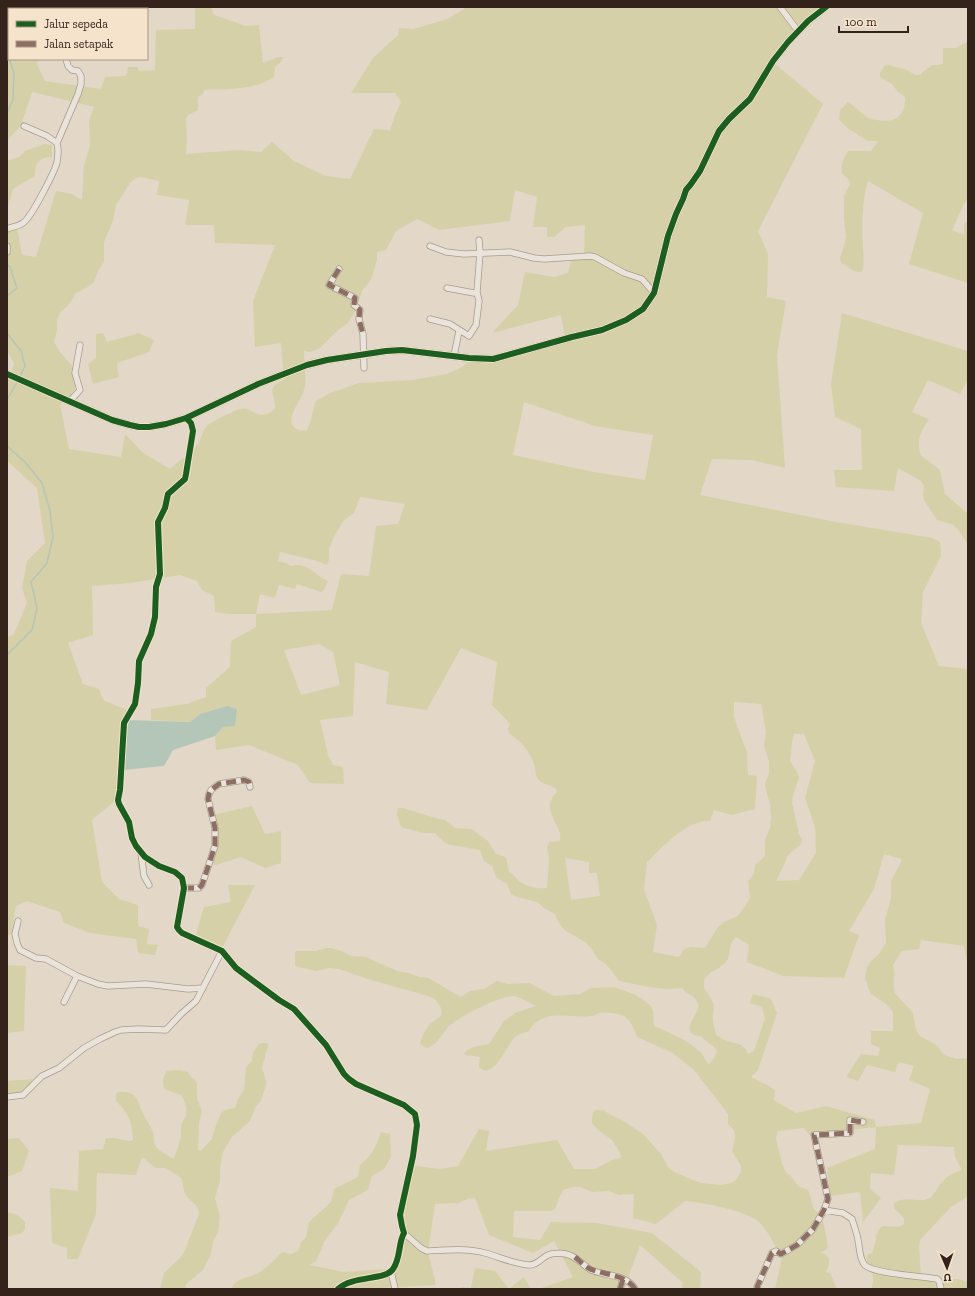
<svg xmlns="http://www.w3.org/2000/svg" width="975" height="1296" viewBox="0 0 975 1296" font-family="'Zilla Slab',serif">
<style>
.green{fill:#d6d0a9;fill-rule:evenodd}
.water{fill:#b4c6b8}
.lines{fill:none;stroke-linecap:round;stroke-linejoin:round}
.stream{stroke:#b4c6b8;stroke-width:1.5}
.minor-casing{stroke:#a69c91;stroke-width:7}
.tertiary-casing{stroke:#a69c91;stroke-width:8}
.minor{stroke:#eae3da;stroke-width:5.5}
.tertiary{stroke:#eae3da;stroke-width:7}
.quiet{stroke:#8d6e63;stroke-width:5;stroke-dasharray:10 5;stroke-linecap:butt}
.cycleway-casing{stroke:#f5e4cb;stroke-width:8}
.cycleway{stroke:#1b5e20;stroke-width:6}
</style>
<rect width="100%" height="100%" fill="#e3d7c7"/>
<path class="green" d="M7,7H105L104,9C97,9 76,7 71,9H9V59H39L37,64L45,81L101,89L105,77L125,76L127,74L128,67H138V70L140,71L155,70L156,30L195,29V7H211L214,15L246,26L259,25L263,63L278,57H283L282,61L275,67L274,77C257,90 225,89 204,90L203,94L198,97V110L188,115L186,119L187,137L186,154L239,150L261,152L272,142L294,161L326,176L350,179L374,129L390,130L395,115L401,102L395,93H351L373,58L398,35L399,28L413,29L448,19L467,7H831L810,21L774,63L823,104L758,231L768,254L767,297L786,301L777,355L785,468L751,460L712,459L700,495L836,522L932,538L940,542L941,556L923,592L921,623L939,666L968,669V968L964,946L921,940L919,949L902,951L893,965C896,976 892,985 895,993L913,1013L916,1030L920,1036L938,1046L942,1053L947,1056L957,1059L968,1058V1196L951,1207L920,1240L919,1246L921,1279L931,1280L958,1279L968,1282V1289H871C878,1271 865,1270 867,1255L872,1253L876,1240V1235L881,1227L884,1226L899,1227L904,1224V1218L894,1208V1203C908,1194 921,1205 931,1197C935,1194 938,1186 942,1182C947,1176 954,1173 961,1170V1168L955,1157L954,1147L898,1145L894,1175L871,1173L870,1189L881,1198L863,1222L860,1192L830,1196L827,1168L875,1149L876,1127L809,1135L804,1128L778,1131L776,1138L782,1163L786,1173L790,1175L799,1187L807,1189L809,1192L813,1207L823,1220L828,1246L827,1249L820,1253L825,1254L829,1258V1265L826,1272L830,1273L837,1289H775L782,1258C775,1246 769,1232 759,1222C748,1211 701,1202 685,1201L656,1224L633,1218L634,1194L619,1195L608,1191L592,1192L580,1187H574L563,1190L560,1196L555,1209L552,1211H514L513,1237L540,1240L551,1222L597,1223L652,1233L701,1272L700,1289H681L683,1283L640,1245L624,1289H539L573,1277L554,1241L533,1253L489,1235L475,1198L467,1199L457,1204L454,1203L435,1204L428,1252L436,1285L381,1288L380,1289H231C238,1276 246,1280 258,1273C267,1268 275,1260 282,1252L291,1254L298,1251L301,1242L306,1237L309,1222L331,1202L334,1189L358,1177L360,1165C372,1156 376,1146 381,1132L390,1134L391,1157L384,1169L372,1176L368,1190L349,1200L338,1223L324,1242L319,1255L316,1261L310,1265L344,1272L389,1269L393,1265L400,1235L397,1213L409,1180L410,1165L439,1169L458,1166L479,1129L489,1131L486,1151L557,1140L574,1169H595L612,1160L620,1158L621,1156L619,1151L612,1140L598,1130L592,1123V1118L593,1112L596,1110H603L611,1115L622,1120L643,1134L661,1154L668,1167L674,1172L701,1183L721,1185L731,1183L736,1180L741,1171V1166L732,1151L735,1138L734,1130L728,1124V1114L725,1110L694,1070L673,1053L637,1037C634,1030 631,1020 624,1016C617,1013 608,1012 600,1013C597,1014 594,1016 591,1016C570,1019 543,1007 529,1031C523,1033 518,1034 514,1038C507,1046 496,1073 484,1070C483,1070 480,1068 479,1067L480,1057L466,1055L464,1054C469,1046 480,1046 489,1044L504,1021L515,1013L535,1006L534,1005C528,1002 520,997 514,996C500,995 459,1017 449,1026C442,1034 438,1044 427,1048L420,1044C422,1036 425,1030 430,1024C435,1020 440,1018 442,1013L441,1008L435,999L425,995L371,980L339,969L329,968L316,971L295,966V954L296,951H316L326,948H331L341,951L351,956L366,957L397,971L408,973L419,977L428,978L461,997L470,991L484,989L497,981L508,984L529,983L554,996L580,994L591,988L614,987L636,995L650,1005L653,1011L654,1026C668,1032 688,1040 699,1051C703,1054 705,1060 708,1064C713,1062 715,1056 717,1051C714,1045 707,1043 702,1037L694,1035L690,1032C687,1019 703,1012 697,1001C693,995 686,994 682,988C659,991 641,985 619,981C613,973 608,964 599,960C595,955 591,947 586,943C570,931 563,935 555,914L544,908L537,902L517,897L511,894L507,884L496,877L492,866L484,861L480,850L451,845L445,843L435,833H424L403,828L400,825L397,814L398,808H403L432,817L445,820L455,828L471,829L488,841L496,854L506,857L509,872C514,874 515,878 519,881C527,887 537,889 547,888L549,858L547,847L549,842L559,841C567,829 537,811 557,792V790C552,784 543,786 538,779C535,775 536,769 534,764C530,750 520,741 509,733L508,728L510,724L492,705L497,662L461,648L427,710L386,704L389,672L355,662L353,716L320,720L328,755L333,765L343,767L344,784L310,783L298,765L249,745L216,750L215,736L223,727L227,706L200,714L190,722L151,720V709L187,704L206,697V688L230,667L231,641L256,627V614H228L215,612L214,596L202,590L197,581L180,575L130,583L92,586L93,635L68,643L83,684L99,689L103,700L127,710L122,718L116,800L92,820L102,882L119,899L138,905V926L149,929L147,944L158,945L155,955L138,953L136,939L90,933L64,923L60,912L27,901L16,906L11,934L7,935V638L14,634L27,603L22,588L27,561L45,543L37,488L7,461V380L11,376L14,363L7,351V161L19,157L25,151L36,147L44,144L52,145V157C39,158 35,162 35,176L13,189L8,206L7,227L17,228L22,255L36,257L56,191L72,194L82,200L84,165L90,146L89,121L94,107L32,92L21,125L7,141ZM141,177L159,181L157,195L189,200L185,225H214L215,243L275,245L253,301L255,347L281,343L284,380C264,388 276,394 275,409C255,425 254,402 235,411C229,413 209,423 206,427C202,432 201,439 198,444C192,452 178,462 170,469L142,452L125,434L121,457L69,449L60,404L70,398L77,384L73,367L60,352L54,342L57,330V320L61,311L67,307L76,293L88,287L94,282L98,271L104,262V242L113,221L116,205L130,183L136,178ZM515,190L537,197L533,227H547V237H554L566,227L585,225L584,256L572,258L568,273L554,277L525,272L518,305L492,333L561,315L565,338L484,361L468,362L462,367L447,374L412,380L359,383L330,393L316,401L314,407L311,420L307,430C303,431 299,431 295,428C283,418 305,397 305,385C306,374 304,362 304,351L310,352L320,348L337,331L348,323L356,310L362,291L371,280L377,260V252L386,250L396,231L417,219L439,230L510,221ZM524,402L595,426L653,435L645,480L594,472L513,455ZM360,497L405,504L398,524L376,526L369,576L341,574L332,610L256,614L260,594L275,598L279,585L295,589L297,584L321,592L324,590L328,581C315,576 307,561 291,566L286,563L278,561L280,552L317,561L327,565L329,560V548L334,537L343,521L354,513ZM319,644L333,652L340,685L301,695L284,650ZM734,702L761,704L766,733L764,746L769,761V774L766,781L765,786L770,804L771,818L770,827L765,841V856L755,865L754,874L748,881L750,897L749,900L738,916L724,922L718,927L705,948L690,947L683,950L679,957L653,952L657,925L644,889L647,862C663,847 686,820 710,821L714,810L732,815L755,809L757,776L748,775L747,753L734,717ZM794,734H804L815,761L805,798L815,827L816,853L799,880L776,881L786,861L787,856L801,844L802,840L799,834L792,803L793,795L799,778L797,772L790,761C792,752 791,742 794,734ZM884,854L901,859V862L891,881V898L885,920L886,943L879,954L871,961L867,967L865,979L871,994L886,1004L893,1012V1031H871V1044L880,1048L878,1056L861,1054L846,1077L858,1081L867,1065L895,1072L899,1062L914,1066L909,1080L930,1089L921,1123L876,1127L875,1120L826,1106L796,1113L774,1100L775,1090L767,1085L751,1077L758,1070L777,1013L771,999L753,994L750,1003L762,1007L765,1018L754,1051L748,1054L745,1048L741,1045L727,1041L716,1035C715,1030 713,1024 713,1019C712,1014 715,1008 713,1003C711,995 697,986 708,975C713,970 721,968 726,962C732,954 727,945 736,937L749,945L747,962L783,976L844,978L859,935L849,931L874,889ZM565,858L589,862V873H597L600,896L571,900Z
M967,42H968V200L964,204L952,230L964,235V224L968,221V283L909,264L923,213L868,181C862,199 862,228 863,247C863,256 865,263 862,272C853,273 848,266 841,263L840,257L844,246L846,236L844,219V196L850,184L849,180L842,173C841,164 843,159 848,151H871L878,141H868L859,136L856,133L848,129L839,119L840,110L848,102C856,107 861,113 868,118C871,119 874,120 877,120C895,124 906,116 905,97L898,92L892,84L880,77V73L884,66L889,65L907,70L915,75H919L932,65H940L943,63V48H955Z
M842,313L968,351V379L960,394L928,380L912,412L929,419C920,433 916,440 921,456L934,465L940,470L945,494L968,514V544L959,531L954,525L937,520L924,500L923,495L924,486L921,481L898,468L894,491L836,487L834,470H862L861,429L835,417L831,384Z
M103,333L107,342L139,333L154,340L149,352L117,363L119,377L93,384L88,364L96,358V334Z
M252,806L265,834L281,831V863L265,868L241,857L216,865L207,862L217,842L213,815Z
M228,885H255L220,952L195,937L204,907L231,902Z
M7,965L26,966L24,1031L7,1033Z
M262,1043H268V1046L262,1068L266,1080V1085L261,1101L256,1106L250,1121L232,1137L223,1152L220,1168V1181L215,1198L220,1217L218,1233L213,1241L211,1254L203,1270L186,1284L185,1289H160L164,1273L180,1258L184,1252L199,1214C199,1204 190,1202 186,1195C183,1191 183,1183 182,1179L172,1172L165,1168H156L142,1157L136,1175L97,1173L96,1214L78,1259H67V1248L52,1243L50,1188L78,1191L79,1151L103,1149L106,1138H115L129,1141L133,1140C132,1122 129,1114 116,1101V1094L118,1092C137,1091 136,1098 143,1113C146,1119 150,1126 153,1132C154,1136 153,1141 155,1145C157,1151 166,1153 171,1158H174L175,1156L181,1137V1125L186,1115V1107L184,1100L181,1095L164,1089C162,1082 163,1077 167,1071L179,1070L188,1072L191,1077L196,1081L197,1084V1099L202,1111L199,1123L198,1149L200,1151L212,1139L215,1128L221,1113L225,1110L235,1108L238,1099L244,1090L246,1067L252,1061L253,1052L259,1044Z
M33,1079L24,1094L7,1095V1081Z
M19,1138L29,1151L22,1171L7,1177V1139Z
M7,1212C14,1213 20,1216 25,1222V1229L22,1233L7,1237Z
M475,1268L495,1271L509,1289L524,1277L531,1289H461V1287L471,1288Z"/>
<path class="water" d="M227,706L237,709L235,726L223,727L215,736L173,750L164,766L123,770L127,720L190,722L200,714Z"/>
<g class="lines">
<path class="stream" d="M7,52L9,58
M7,113L13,100L14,73L9,59
M7,264L10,267L17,288L7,296
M7,333L21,351L25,366L20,376
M7,400L17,382
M7,446L25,462L42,483L50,511L53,537L47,563L31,582L37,608L32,630L7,655"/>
<defs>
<path id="minor" d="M780,7L798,31
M73,9L74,7
M57,143L78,94L81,84V76L78,71L72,70L68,66L66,59
M7,229C13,226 19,227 24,222C32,216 55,171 57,162C58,156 59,149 57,143L47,136L24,126
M7,246V252
M430,246L446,252L464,254L510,252L534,258L544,259L590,256L595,257L624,273L642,279L654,293
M339,269L329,285L355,298L354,305L360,310L359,319L363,334L364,368
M447,288L474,293L477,292
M430,319L450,324L469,336L476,325L479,301L477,292L480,253L479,240
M454,356L459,331
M70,401L80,390L75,373L80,345
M186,418L191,423L193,431L186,474L185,479L168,494L165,508L158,522L160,574L156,587L155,617L151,634L139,661L138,683L135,704L124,723L120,790L118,800L119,804L129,822L132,838L136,846L145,857L159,866L175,872L182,878L184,888L177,927L179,930L182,933L222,951L236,968L244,974L279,1000L294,1009L326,1045L344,1074L349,1079L356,1084L404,1105L415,1114L417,1125L413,1156L400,1215L402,1226L404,1233C398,1243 401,1258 393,1269C385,1281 353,1275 338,1289
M141,853L144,876L149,885
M184,888H199L202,885L215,846V828L208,799L209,794L211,790L219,784L244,780L249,782L250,787
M18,921L15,934L17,943L20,950L36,958L46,959L77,976L98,984L108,986L146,984L188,989L203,988
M64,1002L77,976
M7,1097L23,1095L42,1076L59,1068L84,1048L100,1039L115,1032L121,1030L138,1029L166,1030L181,1014L196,1001L222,951
M824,1210L843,1213L852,1219C854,1226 857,1233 858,1240C860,1248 859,1257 864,1264C870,1274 923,1276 937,1279L939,1281L941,1289
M404,1233L421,1248L427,1251C446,1250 467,1248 485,1253C500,1257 514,1264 529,1265C538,1265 541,1258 548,1255C552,1253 561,1253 566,1254C577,1256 582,1265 591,1270C605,1276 627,1274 635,1289
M391,1271L395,1289
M620,1289L623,1279
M758,1289L757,1287L772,1253L776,1251L781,1254L797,1245L813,1229L824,1210L828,1199L814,1135L850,1133V1120L863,1122"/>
<path id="tertiary" d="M7,374L112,420L130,425L139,427H149L166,424L186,418L258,384L307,365L327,360L386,351L402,350L469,358L493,359L572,337L602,330L626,320L643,309L654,293L668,236L676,214L683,199L686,190L691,184L700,171L719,131L729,119L750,99L773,61L788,42L808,21L826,7"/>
</defs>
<use href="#minor" class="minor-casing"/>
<use href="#tertiary" class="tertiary-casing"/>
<use href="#minor" class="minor"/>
<use href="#tertiary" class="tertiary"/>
<path class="quiet" d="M339,269L329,285L355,298L354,305L360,310L359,319L363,334
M184,888H199L202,885L215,846V828L208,799L209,794L211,790L219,784L244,780L249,782L250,787
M575,1257C580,1261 586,1268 593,1270C606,1275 627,1275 635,1289
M620,1289L623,1279
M758,1289L757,1287L772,1253L776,1251L781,1254L797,1245L813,1229L824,1210L828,1199L814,1135L850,1133V1120L863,1122"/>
<defs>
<path id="cycleway" d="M7,374L112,420L130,425L139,427H149L166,424L186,418L258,384L307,365L327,360L386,351L402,350L469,358L493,359L572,337L602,330L626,320L643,309L654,293L668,236L676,214L683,199L686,190L691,184L700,171L719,131L729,119L750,99L773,61L788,42L808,21L826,7
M186,418L191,423L193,431L186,474L185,479L168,494L165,508L158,522L160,574L156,587L155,617L151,634L139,661L138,683L135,704L124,723L120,790L118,800L119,804L129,822L132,838L136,846L145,857L159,866L175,872L182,878L184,888L177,927L179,930L182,933L222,951L236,968L244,974L279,1000L294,1009L326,1045L344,1074L349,1079L356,1084L404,1105L415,1114L417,1125L413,1156L400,1215L402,1226L404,1233C398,1243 401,1258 393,1269C385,1281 353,1275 338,1289"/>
</defs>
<use href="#cycleway" class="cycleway-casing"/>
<use href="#cycleway" class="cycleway"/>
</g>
<rect width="975" height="1296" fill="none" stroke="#34231b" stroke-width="16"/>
<rect x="8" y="8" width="140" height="52" fill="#f5e4cb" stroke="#a89785"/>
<rect x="16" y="21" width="20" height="6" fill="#1b5e20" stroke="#a89785"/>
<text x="44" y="28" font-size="12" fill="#34231b">Jalur sepeda</text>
<rect x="16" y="41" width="20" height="6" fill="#8d6e63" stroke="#a89785"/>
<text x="44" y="48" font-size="12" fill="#34231b">Jalan setapak</text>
<g transform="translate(947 1268) rotate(178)" stroke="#f5e4cb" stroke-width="3" paint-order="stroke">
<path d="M0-3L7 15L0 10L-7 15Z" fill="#34231b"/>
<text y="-6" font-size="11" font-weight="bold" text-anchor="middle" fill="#34231b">U</text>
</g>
<path d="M839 26v6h69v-6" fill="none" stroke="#34231b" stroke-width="2"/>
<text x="845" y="26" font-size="12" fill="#34231b" stroke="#f5e4cb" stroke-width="3" paint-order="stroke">100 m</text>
</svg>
